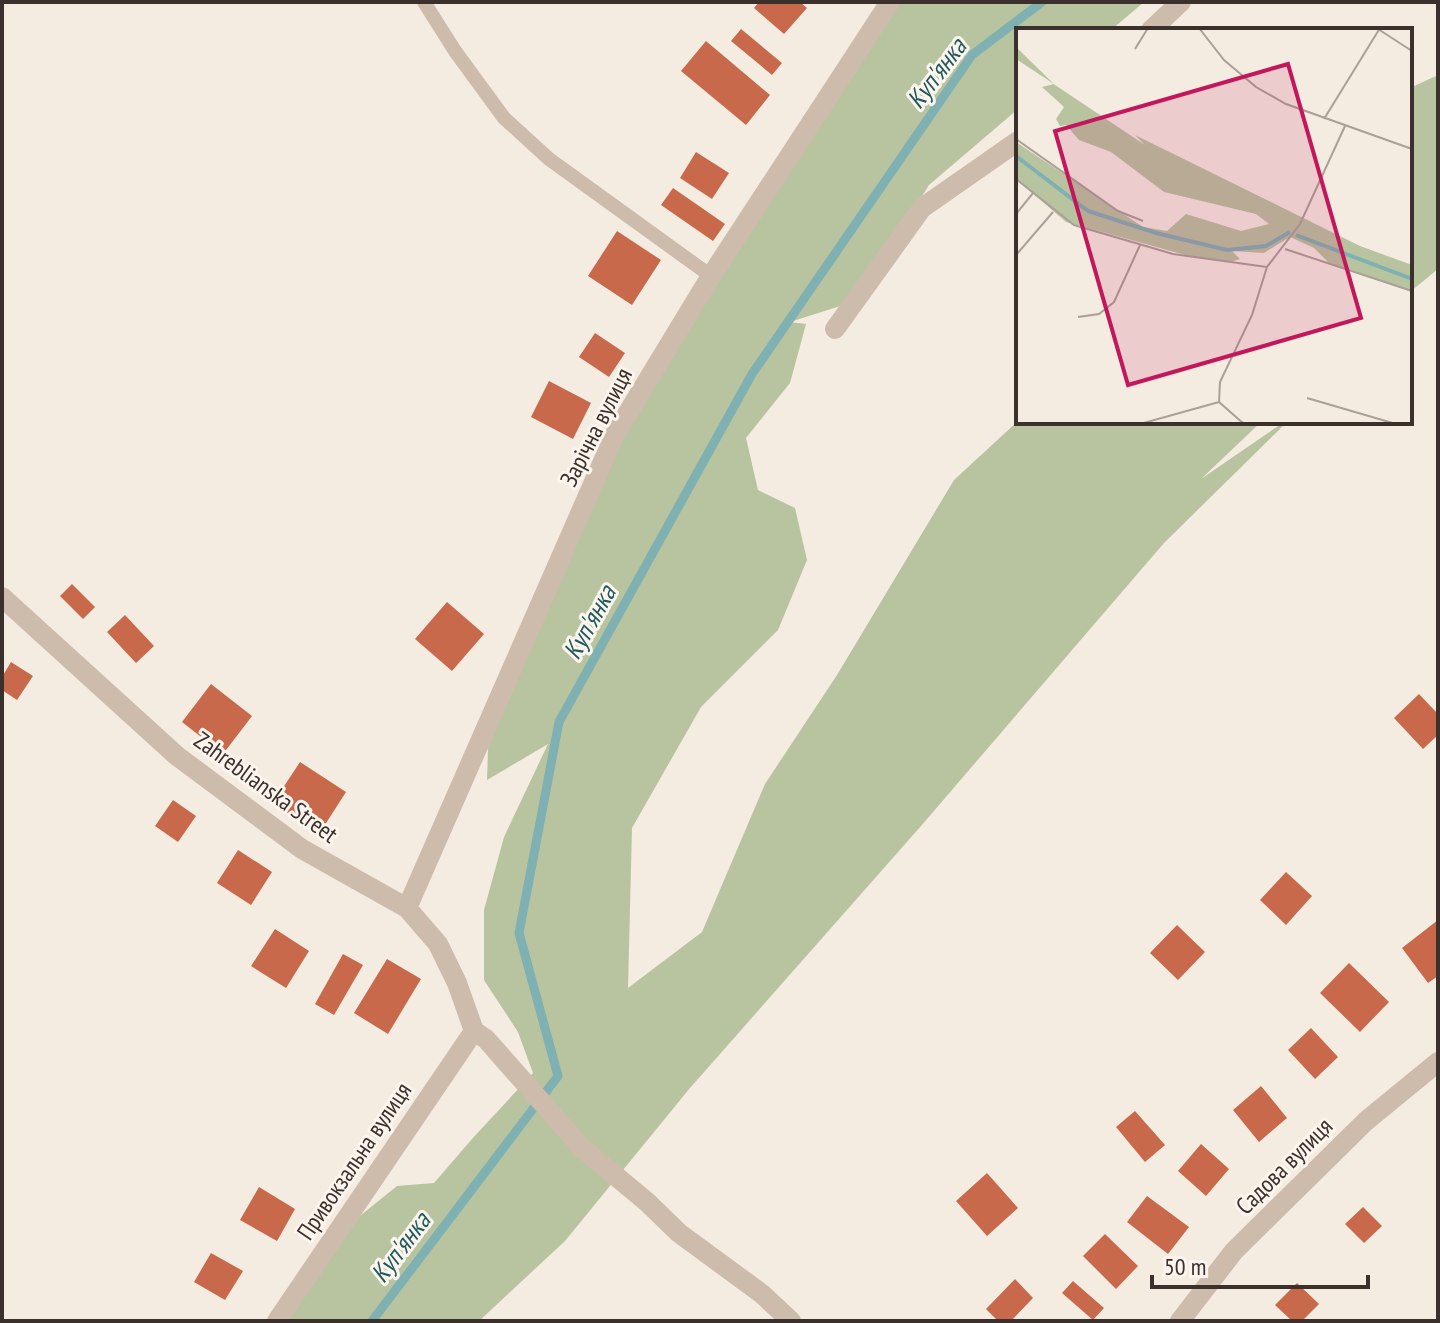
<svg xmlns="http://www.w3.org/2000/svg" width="1440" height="1323" viewBox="0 0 1440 1323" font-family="'PT Sans Narrow',sans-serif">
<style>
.green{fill:#b8c4a0}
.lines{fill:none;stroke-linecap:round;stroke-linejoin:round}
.stream{stroke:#7fb0b2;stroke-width:9}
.building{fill:#c8694b}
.lane{stroke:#cdbbac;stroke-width:14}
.street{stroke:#cdbbac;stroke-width:20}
.labels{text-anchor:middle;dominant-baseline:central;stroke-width:6;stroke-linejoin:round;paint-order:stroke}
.street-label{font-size:24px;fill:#3b302b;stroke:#fbf5ee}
.water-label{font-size:26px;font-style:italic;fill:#1f5a5e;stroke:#fbf5ee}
.inset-river{fill:none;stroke:#7fb0b2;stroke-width:4}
.inset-road{fill:none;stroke:#aaa098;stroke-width:2}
.view{fill:#c2185b;fill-opacity:0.15;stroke:#c2185b;stroke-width:4}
.inset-edge{fill:none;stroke:#3b302b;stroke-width:4}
</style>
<rect width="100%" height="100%" fill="#f4ebe1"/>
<path class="green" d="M892,2H1144L1111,30H1018V109L929,185L856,301L790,322L806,324L790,383L746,438L758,490L795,508L807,560L778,630L701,707L632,828L628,988L702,932L765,784L837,675L954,480L1018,421L1261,422L1201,479L1284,422H1287L1164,543L921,826L690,1088L565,1241L479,1321H276L335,1236L397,1186L434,1183L472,1139L533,1073L518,1032L484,980V910L504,837L548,744L487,780L489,721L581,514L665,354Z
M1438,75V269L1410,292V88Z"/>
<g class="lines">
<path class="stream" d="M372,1321L558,1076L519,933L559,722L752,374L972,55L1042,2"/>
</g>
<path class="building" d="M759,2H800L807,8L784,34L754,8Z
M741,29L782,63L772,75L731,41Z
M706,41L770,95L746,125L681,71Z
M696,152L729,173L712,199L680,178Z
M673,188L725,224L713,241L661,205Z
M617,231L661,260L632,305L588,276Z
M595,333L625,353L609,377L579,357Z
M549,381L591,403L573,439L531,417Z
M72,584L95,607L83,619L60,596Z
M447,602L484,634L452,671L415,639Z
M125,615L154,646L136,663L107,632Z
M11,662L33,676L17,700L2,690V677Z
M211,684L252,716L223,754L182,722Z
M1419,694L1438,714V735L1423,749L1394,718Z
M300,762L346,792L319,834L273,803Z
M173,800L196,816L178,842L155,826Z
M238,850L272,872L251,905L217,883Z
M1286,872L1312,896L1286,925L1260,900Z
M1438,920V976L1428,983L1402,948Z
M1177,925L1205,952L1178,980L1150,953Z
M275,929L309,951L286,988L251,966Z
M343,954L363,965L334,1015L315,1004Z
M387,959L421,979L388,1034L354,1013Z
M1349,963L1389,1002L1360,1032L1320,993Z
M1311,1028L1338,1057L1315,1079L1288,1050Z
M1261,1086L1287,1118L1259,1142L1233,1110Z
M1135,1111L1165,1145L1145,1162L1116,1127Z
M1201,1144L1229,1169L1206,1196L1178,1171Z
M987,1173L1018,1208L987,1236L956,1201Z
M259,1187L295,1209L277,1241L240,1220Z
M1147,1196L1189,1227L1168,1254L1127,1222Z
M1363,1207L1382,1226L1364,1243L1345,1224Z
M1105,1234L1138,1266L1116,1289L1083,1256Z
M211,1253L243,1271L225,1300L194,1282Z
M1015,1279L1033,1298L1011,1321H998L986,1309Z
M1073,1281L1104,1308L1093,1320L1062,1293Z
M1297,1283L1319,1304L1302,1321H1292L1275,1305Z"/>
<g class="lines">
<path class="lane" d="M424,2L455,51L504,118L549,159L711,276"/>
<path class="street" d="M1151,30L1181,2
M835,329L922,208L1018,141
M2,597L177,756L302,849L407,908L438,944L457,983L474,1031
M407,908L615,434L711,276L890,2
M474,1031L486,1039L582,1148L647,1202L679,1233L762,1294L791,1321
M277,1321L474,1031
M1180,1321L1234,1251L1366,1121L1438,1062"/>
</g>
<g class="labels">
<g class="street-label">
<text transform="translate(596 427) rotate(-63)">Зарічна вулиця</text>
<text transform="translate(266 787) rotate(36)">Zahreblianska Street</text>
<text transform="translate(354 1161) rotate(-56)">Привокзальна вулиця</text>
<text transform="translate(1284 1166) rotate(-45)">Садова вулиця</text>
</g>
<g class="water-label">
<text transform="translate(936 73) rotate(-53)">Куп'янка</text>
<text transform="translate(589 622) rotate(-61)">Куп'янка</text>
<text transform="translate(400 1247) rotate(-53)">Куп'янка</text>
</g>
</g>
<g transform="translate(1016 28)">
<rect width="396" height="396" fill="#f4ebe1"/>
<path d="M0,19L39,57L129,117L119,107L344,218L396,237V264L313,235L298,220L274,209L248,225L216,223L224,231L214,234L173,228L50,194L0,151V114L127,199L151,203L170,186L225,203L253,196L240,186L148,164L95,124L63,112L50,97L44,98L40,91L48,79L26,59L38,56L0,31Z" fill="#b8c4a0"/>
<path class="inset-river" d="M0,128L72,183L140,205L211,222L250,218L274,204M280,207L396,251"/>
<path class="inset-road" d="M183,0L208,32L240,59L270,76L396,121M362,1L396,23M119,21L132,0M308,91L364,0M0,111L102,183L127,193M0,151L58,197L157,226L251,239M0,186L17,165M269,221L396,263M0,227L37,184M62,289L83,286L98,274L124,217M291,370L380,396M124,396L203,374M228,396L203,374L204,354L236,287L251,239L284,196L329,98"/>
<path class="view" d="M272,36L345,290L112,357L39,103Z"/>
<rect width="396" height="396" class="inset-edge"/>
</g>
<rect width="1440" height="1323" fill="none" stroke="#3b302b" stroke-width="8"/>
<path d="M1152 1275v12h216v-12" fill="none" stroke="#3b302b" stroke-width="4"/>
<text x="1164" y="1275" font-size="24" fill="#3b302b" stroke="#fbf5ee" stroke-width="6" paint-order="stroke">50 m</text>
</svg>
